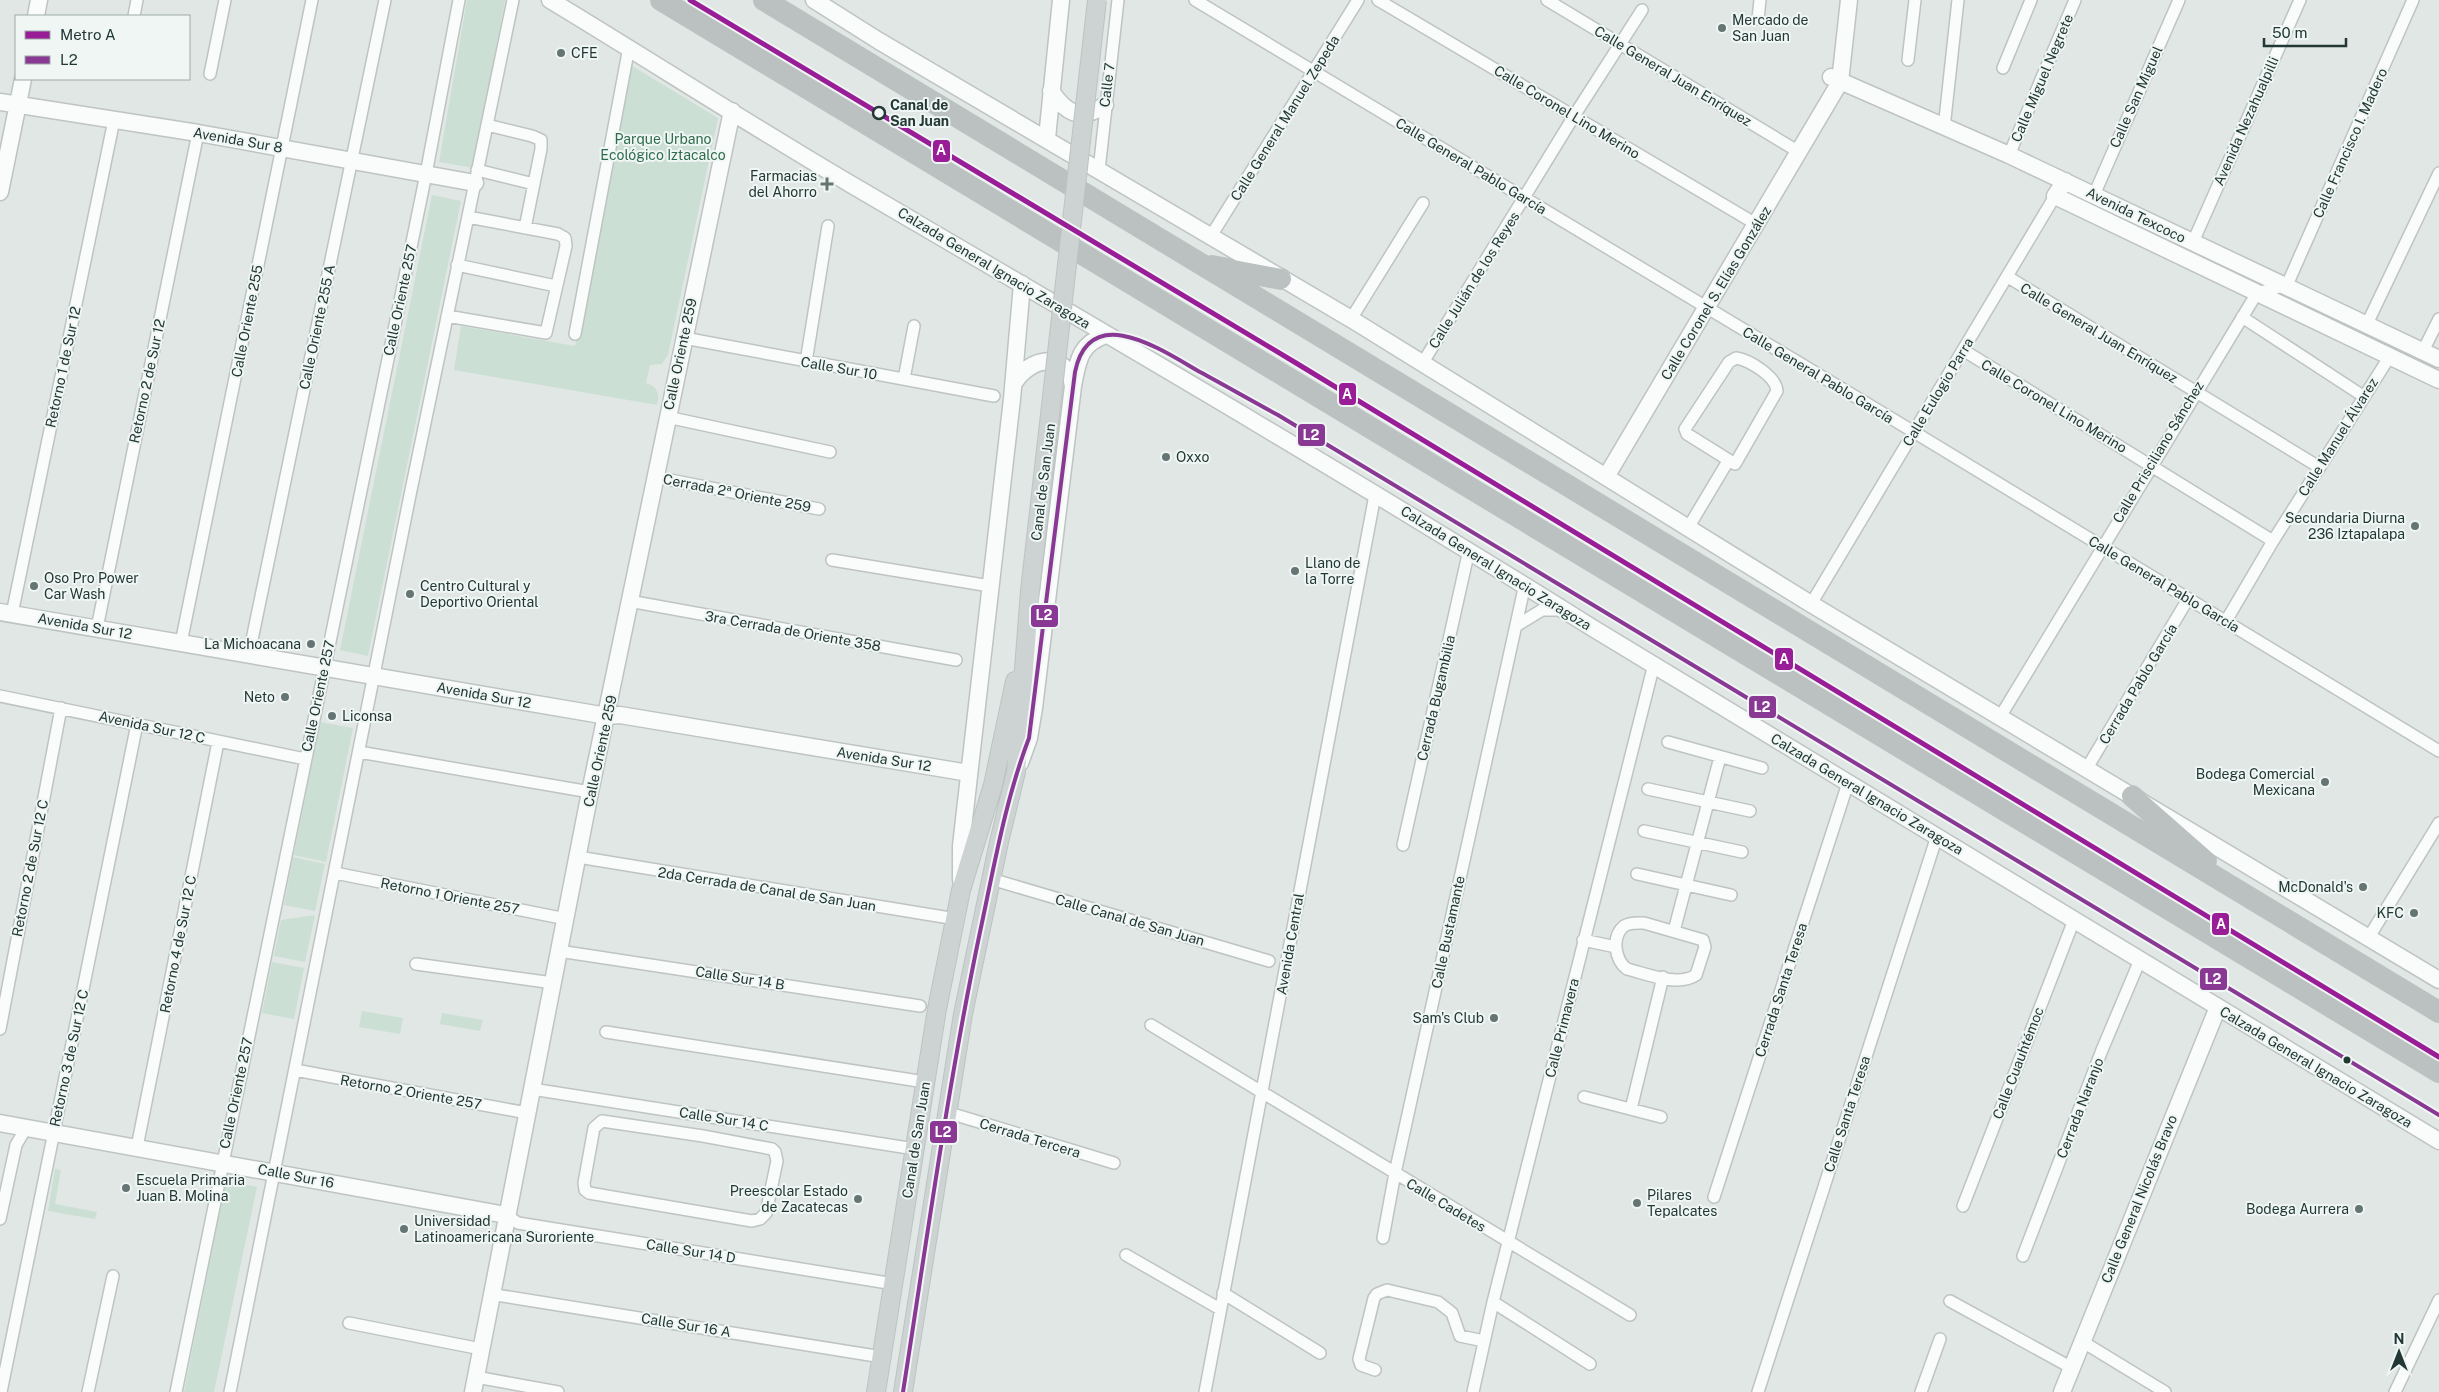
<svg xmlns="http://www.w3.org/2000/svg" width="2439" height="1392" viewBox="0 0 2439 1392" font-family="'Public Sans',sans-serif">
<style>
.green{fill:#cbdfd4}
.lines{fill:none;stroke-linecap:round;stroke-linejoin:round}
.street-casing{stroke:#bec4c2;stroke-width:14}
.secondary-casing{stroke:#bec4c2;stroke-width:19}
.primary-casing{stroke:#bcc3c2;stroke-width:20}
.highway-casing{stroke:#bcc3c2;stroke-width:22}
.street{stroke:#fafbfb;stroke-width:11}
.secondary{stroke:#fafbfb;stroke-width:16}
.primary{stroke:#cdd3d2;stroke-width:18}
.highway{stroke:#bac1c0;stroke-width:20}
.primary-bridge-casing{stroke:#bcc3c2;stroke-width:20;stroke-linecap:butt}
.primary-bridge{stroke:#cdd3d2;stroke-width:18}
.bus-1-casing{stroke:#eff6f4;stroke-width:8}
.bus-1{stroke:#893894;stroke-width:4}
.metro-1-casing{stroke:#eff6f4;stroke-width:9}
.metro-1{stroke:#981d97;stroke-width:5}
.poi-dot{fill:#657573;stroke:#eff6f4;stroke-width:2}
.stop-dot{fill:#eff6f4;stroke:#223835;stroke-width:2.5}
.bus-dot{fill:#223835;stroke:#eff6f4;stroke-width:2}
.labels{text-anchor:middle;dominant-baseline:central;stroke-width:4;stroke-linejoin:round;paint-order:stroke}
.poi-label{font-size:14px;fill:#223835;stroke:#eff6f4;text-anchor:start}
.street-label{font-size:14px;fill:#223835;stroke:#eff6f4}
.stop-label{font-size:14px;font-weight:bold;fill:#223835;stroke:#eff6f4;text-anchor:start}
.park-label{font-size:14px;fill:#2f6b4f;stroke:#eff6f4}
.line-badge{stroke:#eff6f4;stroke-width:2}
.badge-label{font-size:14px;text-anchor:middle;font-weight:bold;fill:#fff}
</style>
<rect width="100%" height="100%" fill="#e1e7e5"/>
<path class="green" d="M467,0H505L474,168L439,162Z
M629,64L718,118L668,355L662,364L650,365L646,383C658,387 660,394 657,405L454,370L461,326L575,346Z
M432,195L461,201L368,656L340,650Z
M320,722L353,728L326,862L294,855Z
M293,857L325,864L315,911L284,905Z
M315,915L305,962L274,956L281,920Z
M272,962L304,968L294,1019L262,1013Z
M362,1011L403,1018L400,1034L359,1027Z
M442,1013L483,1020L480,1031L440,1024Z
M55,1169L61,1170L55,1204L97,1212L95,1219L48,1211Z
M226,1181L257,1187L214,1392H184Z"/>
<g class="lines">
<defs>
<path id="street" d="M1195,0L1914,432L2439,751
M1378,0L1756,224
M1547,0L1799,152
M134,16L137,0
M1758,19L1760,0
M1908,60L1915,0
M2003,68L2031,0
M210,74L225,0
M487,125L532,136L541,140V149L525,228
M1944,128L1958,0
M2009,155L2075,0
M477,170L534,184
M1099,170L1118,0
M2094,195L2179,0
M1211,236L1358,0
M2193,242L2300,0
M457,265L556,286
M2008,277L2319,467
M447,316L546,333L566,246L565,238L558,234L468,217
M2242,317L2363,396
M1351,319L1423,203
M2367,324L2439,173
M575,334L629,47
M684,338L994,396
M1963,350L2273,541
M2423,351L2439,319
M1736,358C1749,360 1776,376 1777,391L1735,464L1687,434L1685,429L1729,362Z
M806,362L828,226
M1422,364L1574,116L1642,10
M904,379L914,326
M667,417L830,452
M655,477L819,509
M1688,528L1728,461
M832,560L990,586
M629,601L956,660
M1811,604L2055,196
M12,614L114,120
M2226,621L2273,541L2390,356
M1516,626L1542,610H1562
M97,628L198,133
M181,643L312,0
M249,654L385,0
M0,696L305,759
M2000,717L2257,293L2287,285L2413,0
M1668,742L1762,768
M359,752L590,792
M2087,768L2188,599
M1648,789L1750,811
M1644,831L1742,852
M1403,845L1469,550
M578,857L956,919
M335,873L566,919
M1637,874L1731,895
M991,879L1269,961
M1644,923L1703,940L1705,947L1696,975C1678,987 1647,974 1627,969C1615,960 1611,937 1624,926C1630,922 1638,923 1644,923Z
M1674,931L1720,757
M2369,937L2439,823
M1583,940L1616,947
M559,951L920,1006
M416,964L553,983
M1151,1025L1630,1315
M0,1029L61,708
M606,1032L925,1082
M295,1070L527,1113
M532,1089L915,1149
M1584,1097L1661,1117
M1631,1109L1663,977
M946,1112L1114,1163
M602,1121L703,1136L772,1149L775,1152L777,1161L766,1213L760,1219L752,1221L589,1193L585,1190L584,1183L594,1128Z
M137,1147L218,742
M1714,1197L1848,783
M1963,1206L2074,920
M506,1215L518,1223L894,1284
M0,1219L16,1145L26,1128
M1383,1238L1395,1173L1525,584
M1126,1255L1220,1309
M2023,1256L2102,1050L2140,960
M1223,1293L1320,1353
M490,1294L882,1357
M1950,1301L2072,1368
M1493,1302L1590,1364
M349,1323L481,1349
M2083,1342L2165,1392
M1375,1370L1361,1365L1359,1359L1374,1298L1377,1294L1387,1290L1438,1302L1452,1313L1460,1336L1484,1341
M476,1377L558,1392
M1,1392L137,724
M88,1392L113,1276
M176,1392L426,174L459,0
M230,1392L410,495L513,0
M1205,1392L1375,495
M1473,1392L1493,1302L1654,664
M1758,1392L1937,836
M1921,1392L1940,1339
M2395,1392L2439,1300"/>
<path id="secondary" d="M550,0C649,60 747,123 847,182C1096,328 1347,474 1591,627L2439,1141
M814,0L879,41L1351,319L1811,604L2439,980
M36,16L39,0
M1831,77L2009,155L2439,359
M1051,91C1066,113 1080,122 1105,105
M0,102L198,133L475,183
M1047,138L1061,0
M2065,181L2055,196L2439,380
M0,192L23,79
M1014,383C1030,357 1067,350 1073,386
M1606,477L1840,82L1849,0
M0,612L607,716L620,715L969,773
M1020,763L1029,738L1034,708L1073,386C1078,361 1079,344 1106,335
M961,880V846L1012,399L1022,284
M0,1123L506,1215
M473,1392L590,792L732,111
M2062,1392L2218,1007"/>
<path id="primary" d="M876,1392L937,1009L961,890L993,785L1015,681
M903,1392L963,1014L999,842L1016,772L1030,591"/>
<path id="highway" d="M661,0L2439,1072
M764,0L2439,1012
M1212,266L1281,279
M2132,796L2206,861"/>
</defs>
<use href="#street" class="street-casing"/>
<use href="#secondary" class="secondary-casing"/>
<use href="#primary" class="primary-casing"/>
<use href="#highway" class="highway-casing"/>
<use href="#street" class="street"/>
<use href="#secondary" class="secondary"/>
<use href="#primary" class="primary"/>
<use href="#highway" class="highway"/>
<defs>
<path id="primary-bridge" d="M1030,591L1097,0"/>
</defs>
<use href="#primary-bridge" class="primary-bridge-casing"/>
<use href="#primary-bridge" class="primary-bridge"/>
<defs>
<path id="bus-1" d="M903,1392C927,1239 948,1084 980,932C994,867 1005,801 1029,738L1075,372C1090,300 1163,351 1200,372C1226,386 1252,401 1278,415L2439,1115"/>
</defs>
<use href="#bus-1" class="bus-1-casing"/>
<use href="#bus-1" class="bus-1"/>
<defs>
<path id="metro-1" d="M690,0L1296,363L2439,1057"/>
</defs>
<use href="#metro-1" class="metro-1-casing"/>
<use href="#metro-1" class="metro-1"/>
</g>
<g class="poi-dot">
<circle cx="1722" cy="28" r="5"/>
<circle cx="561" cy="53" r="5"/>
<path d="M824.5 176.5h5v5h5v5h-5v5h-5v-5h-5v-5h5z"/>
<circle cx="1166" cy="457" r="5"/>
<circle cx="2415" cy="526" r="5"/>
<circle cx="1295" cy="571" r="5"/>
<circle cx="34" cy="586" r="5"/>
<circle cx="410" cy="594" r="5"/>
<circle cx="311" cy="644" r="5"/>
<circle cx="285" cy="697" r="5"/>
<circle cx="332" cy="716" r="5"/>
<circle cx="2325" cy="782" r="5"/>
<circle cx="2363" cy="887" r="5"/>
<circle cx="2414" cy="913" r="5"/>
<circle cx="1494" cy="1018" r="5"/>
<circle cx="126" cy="1188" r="5"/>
<circle cx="858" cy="1199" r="5"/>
<circle cx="1637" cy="1203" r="5"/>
<circle cx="2359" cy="1209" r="5"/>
<circle cx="404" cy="1229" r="5"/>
</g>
<circle class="stop-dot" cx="879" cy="113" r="6"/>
<circle class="bus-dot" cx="2347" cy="1060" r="4.5"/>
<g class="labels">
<g class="poi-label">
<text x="1732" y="20">Mercado de<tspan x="1732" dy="16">San Juan</tspan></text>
<text x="571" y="53">CFE</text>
<text x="817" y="176" text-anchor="end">Farmacias<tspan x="817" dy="16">del Ahorro</tspan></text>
<text x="1176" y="457">Oxxo</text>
<text x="2405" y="518" text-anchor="end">Secundaria Diurna<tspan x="2405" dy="16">236 Iztapalapa</tspan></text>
<text x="1305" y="563">Llano de<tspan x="1305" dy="16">la Torre</tspan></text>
<text x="44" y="578">Oso Pro Power<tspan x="44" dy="16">Car Wash</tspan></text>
<text x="420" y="586">Centro Cultural y<tspan x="420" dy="16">Deportivo Oriental</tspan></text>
<text x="301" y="644" text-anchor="end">La Michoacana</text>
<text x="275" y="697" text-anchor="end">Neto</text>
<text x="342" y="716">Liconsa</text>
<text x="2315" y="774" text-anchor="end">Bodega Comercial<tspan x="2315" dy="16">Mexicana</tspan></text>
<text x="2353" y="887" text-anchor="end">McDonald's</text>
<text x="2404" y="913" text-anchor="end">KFC</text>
<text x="1484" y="1018" text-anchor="end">Sam's Club</text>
<text x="136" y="1180">Escuela Primaria<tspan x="136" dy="16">Juan B. Molina</tspan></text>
<text x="848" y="1191" text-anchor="end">Preescolar Estado<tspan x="848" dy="16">de Zacatecas</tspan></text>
<text x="1647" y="1195">Pilares<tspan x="1647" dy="16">Tepalcates</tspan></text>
<text x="2349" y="1209" text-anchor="end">Bodega Aurrera</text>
<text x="414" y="1221">Universidad<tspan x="414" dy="16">Latinoamericana Suroriente</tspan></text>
</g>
<g class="street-label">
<text transform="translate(1673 76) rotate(31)">Calle General Juan Enríquez</text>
<text transform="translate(2042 78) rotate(-67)">Calle Miguel Negrete</text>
<text transform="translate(1107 85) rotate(-83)">Calle 7</text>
<text transform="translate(2136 97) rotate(-66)">Calle San Miguel</text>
<text transform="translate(1567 112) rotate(31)">Calle Coronel Lino Merino</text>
<text transform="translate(1285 118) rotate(-58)">Calle General Manuel Zepeda</text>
<text transform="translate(2246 121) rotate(-66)">Avenida Nezahualpilli</text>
<text transform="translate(238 140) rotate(10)">Avenida Sur 8</text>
<text transform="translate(2350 143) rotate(-66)">Calle Francisco I. Madero</text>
<text transform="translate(1471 166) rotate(31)">Calle General Pablo García</text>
<text transform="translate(2136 215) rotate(26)">Avenida Texcoco</text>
<text transform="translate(994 268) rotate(31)">Calzada General Ignacio Zaragoza</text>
<text transform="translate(1474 280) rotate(-58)">Calle Julián de los Reyes</text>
<text transform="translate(1716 293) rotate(-59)">Calle Coronel S. Elías González</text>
<text transform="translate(400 300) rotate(-78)">Calle Oriente 257</text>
<text transform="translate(247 321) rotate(-79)">Calle Oriente 255</text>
<text transform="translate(317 327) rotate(-78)">Calle Oriente 255 A</text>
<text transform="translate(2099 333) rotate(31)">Calle General Juan Enríquez</text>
<text transform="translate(680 354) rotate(-78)">Calle Oriente 259</text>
<text transform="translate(63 367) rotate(-78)">Retorno 1 de Sur 12</text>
<text transform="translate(839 368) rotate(10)">Calle Sur 10</text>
<text transform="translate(1818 375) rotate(31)">Calle General Pablo García</text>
<text transform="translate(147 381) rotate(-78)">Retorno 2 de Sur 12</text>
<text transform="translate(1938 392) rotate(-59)">Calle Eulogio Parra</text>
<text transform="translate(2054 406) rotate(31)">Calle Coronel Lino Merino</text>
<text transform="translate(2338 437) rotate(-58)">Calle Manuel Álvarez</text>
<text transform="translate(2158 452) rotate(-59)">Calle Prisciliano Sánchez</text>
<text transform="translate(1043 482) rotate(-83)">Canal de San Juan</text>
<text transform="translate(737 493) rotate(11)">Cerrada 2ª Oriente 259</text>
<text transform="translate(1496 568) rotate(32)">Calzada General Ignacio Zaragoza</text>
<text transform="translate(2164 584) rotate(31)">Calle General Pablo García</text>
<text transform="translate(85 626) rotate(10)">Avenida Sur 12</text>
<text transform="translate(793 631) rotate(10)">3ra Cerrada de Oriente 358</text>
<text transform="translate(2138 684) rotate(-59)">Cerrada Pablo García</text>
<text transform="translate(484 695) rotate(10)">Avenida Sur 12</text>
<text transform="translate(318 696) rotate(-78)">Calle Oriente 257</text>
<text transform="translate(1436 698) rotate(-77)">Cerrada Bugambilia</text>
<text transform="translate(152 727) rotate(12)">Avenida Sur 12 C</text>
<text transform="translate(600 751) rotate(-78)">Calle Oriente 259</text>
<text transform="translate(884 759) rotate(9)">Avenida Sur 12</text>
<text transform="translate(1867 794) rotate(31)">Calzada General Ignacio Zaragoza</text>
<text transform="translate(30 868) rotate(-79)">Retorno 2 de Sur 12 C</text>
<text transform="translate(767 889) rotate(9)">2da Cerrada de Canal de San Juan</text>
<text transform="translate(450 896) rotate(11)">Retorno 1 Oriente 257</text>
<text transform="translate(1130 920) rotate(16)">Calle Canal de San Juan</text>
<text transform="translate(1448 932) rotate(-78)">Calle Bustamante</text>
<text transform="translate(178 944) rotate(-79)">Retorno 4 de Sur 12 C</text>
<text transform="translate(1290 944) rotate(-80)">Avenida Central</text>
<text transform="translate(740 978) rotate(9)">Calle Sur 14 B</text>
<text transform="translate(1781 990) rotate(-72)">Cerrada Santa Teresa</text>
<text transform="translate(1562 1028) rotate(-76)">Calle Primavera</text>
<text transform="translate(69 1058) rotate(-78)">Retorno 3 de Sur 12 C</text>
<text transform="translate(2018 1063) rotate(-69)">Calle Cuauhtémoc</text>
<text transform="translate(2316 1067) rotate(31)">Calzada General Ignacio Zaragoza</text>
<text transform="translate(411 1092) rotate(10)">Retorno 2 Oriente 257</text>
<text transform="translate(236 1093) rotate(-78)">Calle Oriente 257</text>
<text transform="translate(2080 1108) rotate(-69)">Cerrada Naranjo</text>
<text transform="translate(1847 1114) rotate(-72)">Calle Santa Teresa</text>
<text transform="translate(724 1119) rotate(9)">Calle Sur 14 C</text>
<text transform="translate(1030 1138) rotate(17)">Cerrada Tercera</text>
<text transform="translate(916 1140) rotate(-81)">Canal de San Juan</text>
<text transform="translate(296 1176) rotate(11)">Calle Sur 16</text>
<text transform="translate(2139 1199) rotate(-68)">Calle General Nicolás Bravo</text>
<text transform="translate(1446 1205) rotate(31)">Calle Cadetes</text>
<text transform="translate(691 1251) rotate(9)">Calle Sur 14 D</text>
<text transform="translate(686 1325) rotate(9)">Calle Sur 16 A</text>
</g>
<g class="stop-label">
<text x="890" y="105">Canal de<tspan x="890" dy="16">San Juan</tspan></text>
</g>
<g class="park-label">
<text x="663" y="139">Parque Urbano<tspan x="663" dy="16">Ecológico Iztacalco</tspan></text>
</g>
</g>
<g class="line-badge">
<rect x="932" y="139" width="19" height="24" rx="5" fill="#981d97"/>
<rect x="1338" y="382" width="19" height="24" rx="5" fill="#981d97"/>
<rect x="1297" y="423" width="29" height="24" rx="5" fill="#893894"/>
<rect x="1030" y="604" width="29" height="24" rx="5" fill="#893894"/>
<rect x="1774" y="647" width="20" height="24" rx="5" fill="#981d97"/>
<rect x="1748" y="695" width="29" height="24" rx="5" fill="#893894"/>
<rect x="2211" y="912" width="19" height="24" rx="5" fill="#981d97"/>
<rect x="2199" y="967" width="29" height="24" rx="5" fill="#893894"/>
<rect x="929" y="1120" width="29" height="24" rx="5" fill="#893894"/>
</g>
<g class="badge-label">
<text x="941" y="155">A</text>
<text x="1347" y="399">A</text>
<text x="1311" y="440">L2</text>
<text x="1044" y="620">L2</text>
<text x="1784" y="664">A</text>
<text x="1762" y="712">L2</text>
<text x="2221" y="929">A</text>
<text x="2213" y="984">L2</text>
<text x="943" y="1137">L2</text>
</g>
<rect x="15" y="15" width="175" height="65" fill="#eff6f4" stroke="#9daaa8"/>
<rect x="25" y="31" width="25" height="8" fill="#981d97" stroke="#9daaa8"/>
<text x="60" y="40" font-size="15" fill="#223835">Metro A</text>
<rect x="25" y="56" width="25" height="8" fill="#893894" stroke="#9daaa8"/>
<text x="60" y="65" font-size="15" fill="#223835">L2</text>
<g transform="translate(2399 1352)" stroke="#eff6f4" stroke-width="4" paint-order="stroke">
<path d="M0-4L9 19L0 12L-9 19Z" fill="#223835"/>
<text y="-8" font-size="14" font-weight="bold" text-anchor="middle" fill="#223835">N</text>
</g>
<path d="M2264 38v8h82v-8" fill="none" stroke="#223835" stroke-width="2.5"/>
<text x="2272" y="38" font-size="15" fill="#223835" stroke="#eff6f4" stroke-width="4" paint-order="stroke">50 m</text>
</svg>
